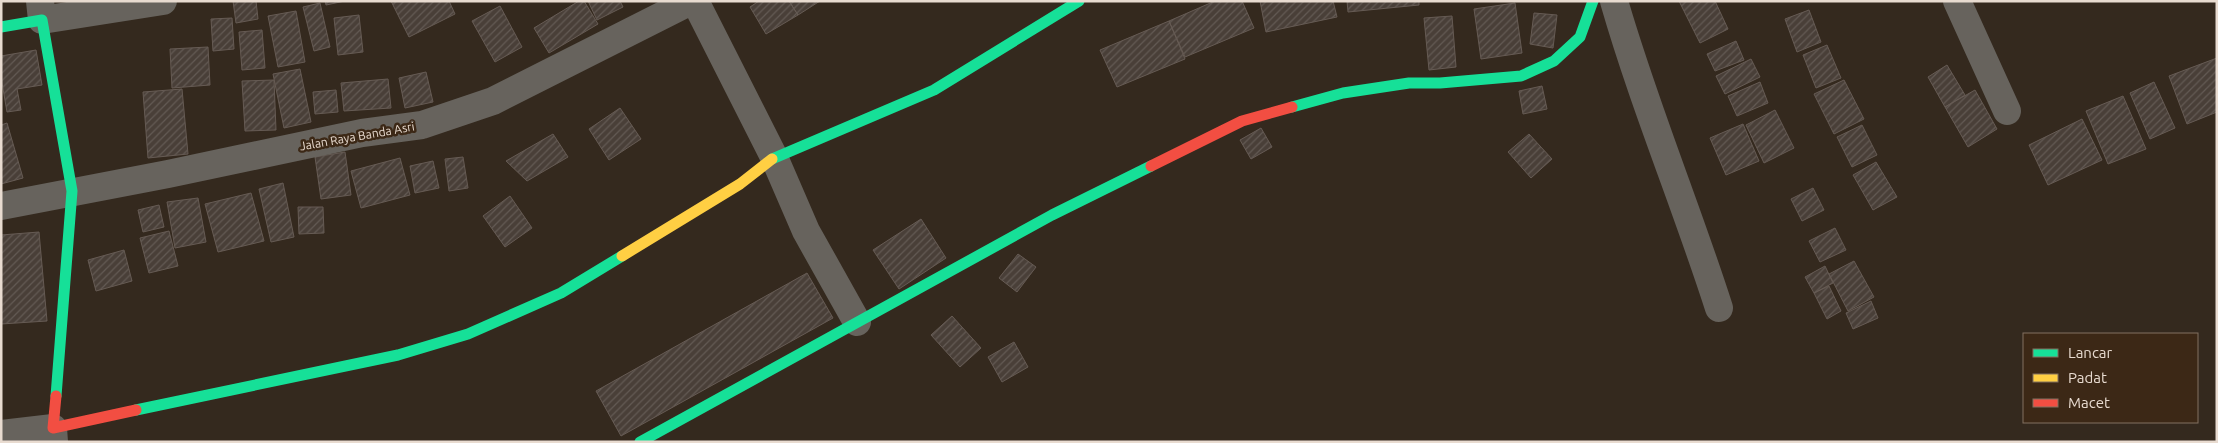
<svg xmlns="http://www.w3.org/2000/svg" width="2218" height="443" viewBox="0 0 2218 443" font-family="Ubuntu,sans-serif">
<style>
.building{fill:url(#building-hatch);stroke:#665b54}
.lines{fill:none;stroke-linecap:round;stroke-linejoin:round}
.street{stroke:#67635d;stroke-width:28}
.fast{stroke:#16e098;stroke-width:11}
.slow{stroke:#ffcf43;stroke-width:11}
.jam{stroke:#f24e42;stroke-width:11}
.labels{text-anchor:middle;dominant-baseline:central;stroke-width:5;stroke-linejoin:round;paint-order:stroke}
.street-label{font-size:12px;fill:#e8dbd0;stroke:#3c2816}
</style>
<defs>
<pattern id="building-hatch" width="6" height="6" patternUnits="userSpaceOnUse" patternTransform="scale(1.25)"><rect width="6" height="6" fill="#493f38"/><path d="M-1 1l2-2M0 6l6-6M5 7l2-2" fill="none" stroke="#635a54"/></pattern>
</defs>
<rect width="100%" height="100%" fill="#34291e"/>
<path class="building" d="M233,1H256L258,19L236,23Z
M325,1H345L326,5Z
M391,1H449L455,14L409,37Z
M579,1H584L598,24L549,53L534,28Z
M588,1H620L623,7L597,20Z
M759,1H789L798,15L766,34L750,7Z
M789,1H820L798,15Z
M1215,1H1242L1254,28L1185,57L1169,21Z
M1260,1H1333L1337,17L1266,32Z
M1347,1H1419V5L1348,12Z
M1679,1H1715L1728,29L1700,43Z
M320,3L330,47L314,51L303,7Z
M1515,3L1522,53L1481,59L1474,9Z
M500,6L522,47L495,62L472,21Z
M1809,10L1821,42L1797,52L1785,19Z
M296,11L305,62L278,67L268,16Z
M1534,13L1557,15L1553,48L1530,44Z
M359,15L363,52L338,55L334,18Z
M1452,16L1456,67L1429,70L1424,18Z
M232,18L234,49L213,51L211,19Z
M1169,21L1185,59L1117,87L1100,50Z
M262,30L265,68L242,70L239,32Z
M1736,41L1744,60L1715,71L1707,54Z
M1827,45L1841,78L1816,88L1803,55Z
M208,47L210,85L172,88L170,49Z
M36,50L42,85L17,89L21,110L7,112L1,77V56Z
M2217,58V112L2187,124L2169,76Z
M1751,59L1760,77L1725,94L1716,76Z
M1947,65L1965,95L1945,107L1928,77Z
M300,69L311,122L284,128L273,74Z
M426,72L433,102L405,108L399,78Z
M388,79L391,108L344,111L341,83Z
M274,80L276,130L245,131L242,81Z
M1844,80L1864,119L1834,134L1814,94Z
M1760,82L1768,103L1737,116L1728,96Z
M2154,82L2175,128L2150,139L2130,93Z
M1542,86L1547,109L1523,114L1519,91Z
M182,89L188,154L148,158L143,92Z
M336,90L338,112L315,114L313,92Z
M1975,90L1997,129L1968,147L1945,107Z
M2123,96L2146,149L2108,164L2086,111Z
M620,108L641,139L609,160L589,129Z
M1775,110L1794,148L1764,163L1746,125Z
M2082,119L2102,160L2048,185L2029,145Z
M7,123L23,178L1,184V125Z
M1743,124L1759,161L1726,175L1710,138Z
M1862,125L1877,155L1852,167L1837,137Z
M1261,128L1272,147L1251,159L1240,140Z
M553,134L568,157L527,181L506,161Z
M1529,134L1552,159L1531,178L1508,152Z
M345,152L351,195L321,199L315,157Z
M463,157L468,188L449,191L445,159Z
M400,158L410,195L361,208L351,171Z
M433,161L439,188L415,193L410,166Z
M1876,162L1897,197L1873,210L1853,175Z
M283,183L294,237L271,242L259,189Z
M1813,188L1824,210L1802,221L1791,199Z
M251,193L264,241L218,252L205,204Z
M510,196L532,228L505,247L483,216Z
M198,198L206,242L175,248L167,202Z
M159,205L164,227L143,232L138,210Z
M298,207H323L324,233L299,234Z
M921,219L946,258L899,289L873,250Z
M1835,228L1846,250L1820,262L1809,241Z
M169,231L178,266L149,273L140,238Z
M39,232L47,321L1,324V235Z
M124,250L132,281L96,291L88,260Z
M1018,254L1036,267L1017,292L999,278Z
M1854,261L1874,297L1848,311L1829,274Z
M1825,266L1833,283L1814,293L1805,277Z
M807,273L833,318L621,436L596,391Z
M1829,286L1841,311L1827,319L1814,293Z
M1871,301L1878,318L1853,329L1846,313Z
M952,316L981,348L960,367L931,335Z
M1014,342L1028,367L1002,382L988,357Z"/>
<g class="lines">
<path class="street" d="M40,1L42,20L163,1
M695,1L774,157L806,231L857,322
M1614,1C1644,105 1686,205 1719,308
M1957,1L2007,111
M1,206L168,174L362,133L422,125L493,101L691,1
M1,434L53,428L54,442"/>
<path class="fast" d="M1,27L42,20L72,191L56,396
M1292,107L1343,93L1409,83H1440L1521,76L1554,61L1580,37L1593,1
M772,159L934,90L1079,1
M136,410L398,355L468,334L561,293L622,256
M640,442L1052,215L1151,166"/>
<path class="slow" d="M622,256L740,184L772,159"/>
<path class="jam" d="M1151,166L1242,121L1292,107
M56,396L53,428L136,410"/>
</g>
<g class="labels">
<g class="street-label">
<text transform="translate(357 136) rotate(-10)">Jalan Raya Banda Asri</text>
</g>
</g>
<rect width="2218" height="443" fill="none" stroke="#e8dbd0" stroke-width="5"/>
<rect x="2023" y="333" width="175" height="90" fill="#3c2816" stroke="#817060"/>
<rect x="2033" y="349" width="25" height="8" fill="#16e098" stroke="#817060"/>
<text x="2068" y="358" font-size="15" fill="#e8dbd0">Lancar</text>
<rect x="2033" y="374" width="25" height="8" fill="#ffcf43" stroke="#817060"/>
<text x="2068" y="383" font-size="15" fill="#e8dbd0">Padat</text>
<rect x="2033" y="399" width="25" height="8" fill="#f24e42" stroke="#817060"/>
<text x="2068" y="408" font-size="15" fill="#e8dbd0">Macet</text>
</svg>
